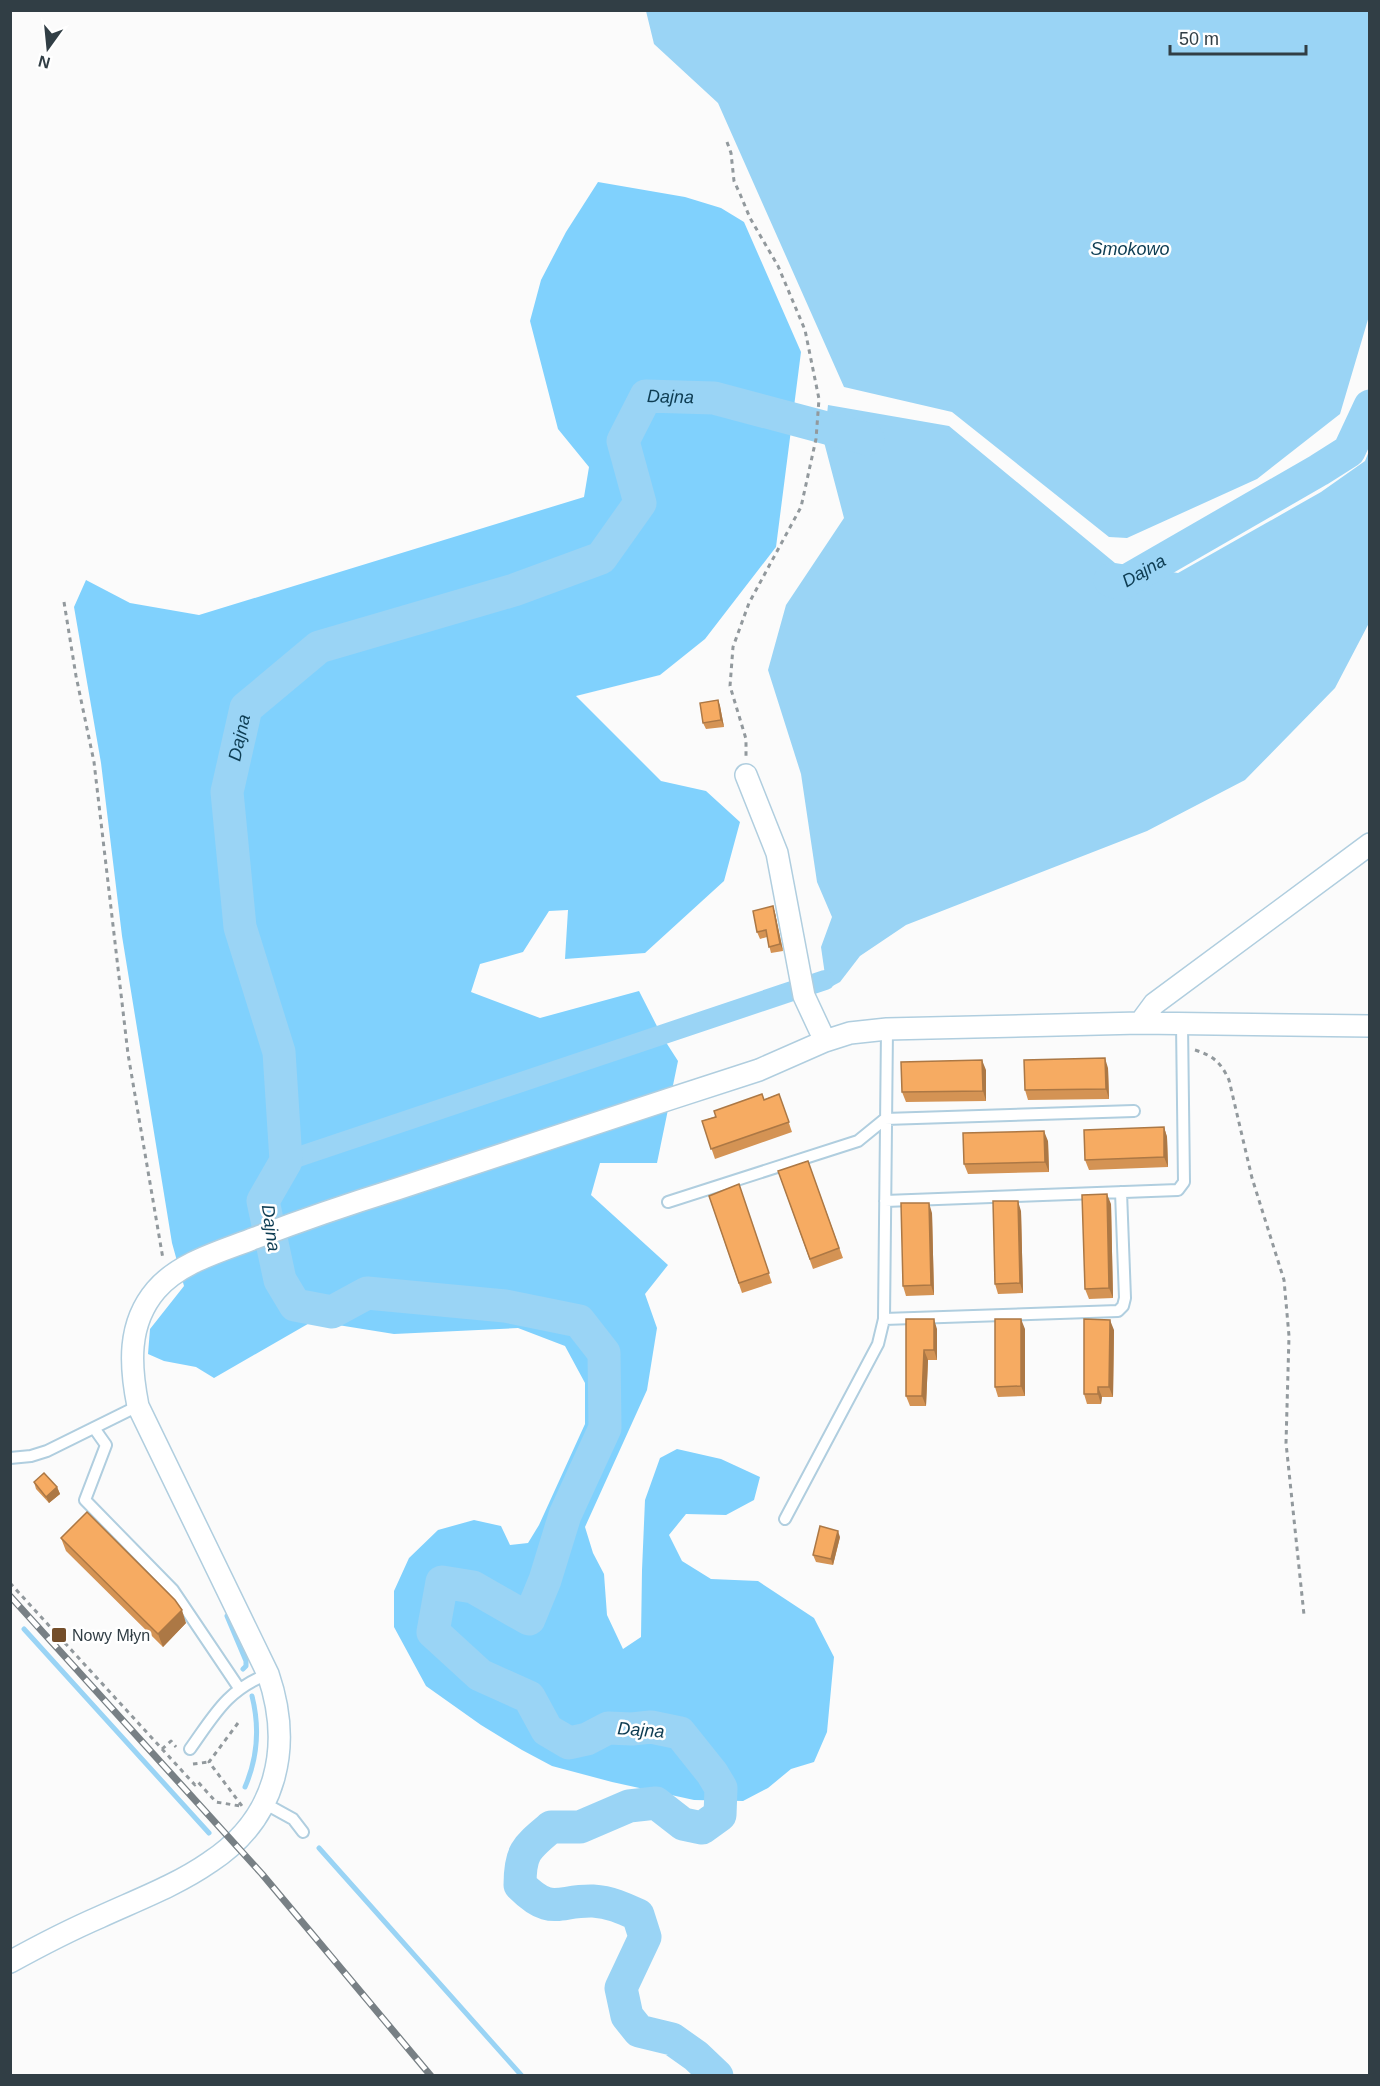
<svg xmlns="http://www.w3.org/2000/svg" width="1380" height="2086" viewBox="0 0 1380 2086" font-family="Helvetica,sans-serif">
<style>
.forest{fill:#80d1fd}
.water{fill:#9ad4f5}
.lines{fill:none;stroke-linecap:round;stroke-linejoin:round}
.stream{stroke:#9ad4f5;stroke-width:5}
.canal{stroke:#9ad4f5;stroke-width:20}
.river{stroke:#9ad4f5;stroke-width:33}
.service-casing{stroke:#b0cedf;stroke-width:14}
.minor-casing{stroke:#b0cedf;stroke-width:24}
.path{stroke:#92999d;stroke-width:3;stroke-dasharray:4.5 4.5;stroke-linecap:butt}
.service{stroke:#fff;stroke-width:10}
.minor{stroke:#fff;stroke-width:21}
.rail-casing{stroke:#788085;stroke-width:7}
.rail{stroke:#fff;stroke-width:4.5;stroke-dasharray:14;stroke-linecap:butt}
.wall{fill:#d49354}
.shaded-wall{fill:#ac7845}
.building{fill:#f6ab62;stroke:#ac7845;stroke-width:1.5}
.poi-dot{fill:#744e2a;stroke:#fff;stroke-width:2}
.labels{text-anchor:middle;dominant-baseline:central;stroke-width:5;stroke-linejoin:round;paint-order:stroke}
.poi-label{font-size:16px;fill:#313e45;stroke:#fff;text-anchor:start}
.water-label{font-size:18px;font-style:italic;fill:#0e3d53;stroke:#fff}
</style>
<rect width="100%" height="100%" fill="#fbfbfb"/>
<path class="forest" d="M598,182L685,197L721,208L744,222L801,352L776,547L705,639L660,675L576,696L661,781L706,791L740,822L724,881L645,953L565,959L568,910L549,911L523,952L480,964L471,992L540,1018L639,991L662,1036L678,1061L657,1163H600L591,1195L668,1265L645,1294L657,1328L647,1390L585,1527L593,1553L604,1574L607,1615L623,1649L641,1637L642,1570L645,1500L660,1458L677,1449L721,1459L760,1477L754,1500L726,1515L686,1514L669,1535L682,1561L711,1579L758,1581L814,1618L834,1657L827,1732L814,1762L791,1769L768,1788L743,1801L694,1800L612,1782L552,1766L522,1750L481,1725L426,1686L394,1627V1591L409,1558L438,1530L474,1520L501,1526L510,1545L528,1543L539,1525L585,1424V1383L565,1346L518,1328L394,1334L313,1321L214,1378L196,1367L164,1361L148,1354L150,1329L184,1286L172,1243L122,936L101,763L74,607L86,580L130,603L199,615L584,497L589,467L558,429L530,321L541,280L566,232Z"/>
<path class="water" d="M646,11H1369V316L1340,414L1257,479L1127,538L1109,537L952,412L844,387L718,103L654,44Z
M828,405L949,426L1115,563L1178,573L1321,492L1365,461L1369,451V623L1335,688L1245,780L1147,831L906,925L860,956L840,982L827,989L821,947L832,917L817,882L801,774L768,670L786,605L844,518L824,442Z"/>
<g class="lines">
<path class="stream" d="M227,1616L246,1661V1666L243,1669
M24,1629L209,1833
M245,1787C258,1757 260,1728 252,1696
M319,1848L522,2076"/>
<path class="canal" d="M286,1161L825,980"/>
<g class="river">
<path id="s1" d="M1110,580L1121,584L1319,470L1349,451L1370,406"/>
<path id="s2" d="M717,2076L696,2056L672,2039L639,2031L627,2016L621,1988L645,1937L638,1915C623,1908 610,1902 593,1901C557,1900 552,1917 520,1885C520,1852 526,1848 551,1827H580L629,1806L656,1803L683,1824L702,1828L720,1815L721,1788L712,1773L680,1733L651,1727L632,1729L608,1728L587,1739L569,1743L547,1730L529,1697L480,1675L433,1632L442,1582L473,1587L529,1619L545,1580L565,1515L605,1428L604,1353L579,1321L505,1306L367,1293L332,1312L295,1305L280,1280L263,1201L286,1161L279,1052L240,927L227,792L246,708L319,647L514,590L601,558L640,503L623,441L646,396L714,398L868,439"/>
</g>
<defs>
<path id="service" d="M885,1201L1178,1190L1184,1182L1182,1024
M668,1202L858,1141L885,1119L1134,1111
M884,1319L1118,1311L1123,1306L1125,1298L1121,1192
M94,1428L106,1445L85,1500L173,1590L239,1688
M10,1458L31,1456L47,1451L138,1406
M785,1519L878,1344L884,1319L887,1029
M190,1749C215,1714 227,1690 268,1674
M264,1803L293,1819L303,1832"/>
<path id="minor" d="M746,775L777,853L804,996L825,1041
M1140,1023L1370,1026
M10,1962C39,1946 70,1930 100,1917C137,1900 177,1885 210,1862C277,1818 293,1747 268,1674L138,1406C130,1366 127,1324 156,1290C180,1262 222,1251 255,1238C302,1220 349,1204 397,1189C517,1149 638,1109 759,1070L825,1041L850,1033L887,1029L1140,1023L1154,1004L1370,844"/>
</defs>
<use href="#service" class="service-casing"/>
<use href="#minor" class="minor-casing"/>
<path class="path" d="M727,142L731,153L734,181L740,194L750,218L778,266L805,330L819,399L816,439L801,507L749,603L733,647L730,686L746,739V756
M64,602L76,676L94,762L128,1054L163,1259
M1195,1050C1214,1056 1221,1063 1229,1080L1252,1178L1284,1280L1289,1336L1286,1443L1304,1615
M10,1583L195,1785L198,1782L216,1802L240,1806
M238,1723L209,1762L242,1806
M162,1749L171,1741L176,1747
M193,1764L209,1762"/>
<use href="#service" class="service"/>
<use href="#minor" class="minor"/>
<defs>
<path id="rail" d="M10,1596L262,1874L431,2076"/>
</defs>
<use href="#rail" class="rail-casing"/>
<use href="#rail" class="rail"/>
</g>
<path class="wall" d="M718,700L720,706L724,727L706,729L703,723Z
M773,906L775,913L783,951L771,953L767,937L760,939L757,932Z
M1108,1068L1109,1099L1028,1100L1025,1090Z
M986,1070V1101L906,1102L902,1092Z
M779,1094L792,1132L715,1159L702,1121Z
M1164,1127L1167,1137L1168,1167L1089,1170L1085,1160Z
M1048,1141L1049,1172L968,1174L964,1164Z
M808,1161L843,1258L813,1269L778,1171Z
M739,1184L772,1283L742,1293L709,1196Z
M1111,1204L1113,1298L1089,1299L1085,1289Z
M1021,1211L1023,1293L998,1294L995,1284Z
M932,1213L934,1295L906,1296L903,1286Z
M906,1319L937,1329V1360H928L926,1406H910L906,1396Z
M1025,1329V1396L998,1397L995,1387Z
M1114,1330L1113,1397H1102L1101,1404H1087L1084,1394Z
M34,1482L57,1487L60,1494L49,1503L36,1489Z
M840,1537L833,1565L816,1562L813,1555Z
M61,1538L186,1623L163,1647L66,1551Z"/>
<path class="shaded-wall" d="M718,700L720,706L724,727L721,720Z
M773,906L775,913L783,951L780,944Z
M1105,1058L1108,1068L1109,1099L1106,1089Z
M982,1060L986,1070V1101L983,1091Z
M1164,1127L1167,1137L1168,1167L1164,1157Z
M1044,1131L1048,1141L1049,1172L1045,1162Z
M1107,1194L1111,1204L1113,1298L1109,1288Z
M1018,1201L1021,1211L1023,1293L1020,1283Z
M929,1203L932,1213L934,1295L931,1285Z
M934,1319L937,1329V1360L934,1350Z
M1021,1319L1025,1329V1396L1021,1386Z
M1110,1320L1114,1330L1113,1397L1109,1387Z
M924,1350L928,1360L926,1406L922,1396Z
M1098,1387L1102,1397L1101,1404L1098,1394Z
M57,1487L60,1494L49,1503L46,1497Z
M838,1531L840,1537L833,1565L831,1559Z
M182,1610L186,1623L163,1647L158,1634Z"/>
<path class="building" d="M718,700L721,720L703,723L700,703Z
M773,906L780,944L769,947L766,930L757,932L753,911Z
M1105,1058L1106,1089L1025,1090L1024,1060Z
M982,1060L983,1091L902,1092L901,1062Z
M762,1094L764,1100L779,1094L789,1122L711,1149L702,1121L716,1117L714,1111Z
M1164,1127V1157L1085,1160L1084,1130Z
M1044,1131L1045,1162L964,1164L963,1133Z
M808,1161L839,1248L810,1259L778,1171Z
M739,1184L769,1273L739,1283L709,1196Z
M1107,1194L1109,1288L1085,1289L1082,1195Z
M993,1201H1018L1020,1283L995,1284Z
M901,1203H929L931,1285L903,1286Z
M906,1319H934V1350H924L922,1396H906Z
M995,1319H1021V1386L995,1387Z
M1084,1319L1110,1320L1109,1387H1098V1394H1084Z
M44,1473L57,1487L46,1497L34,1482Z
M87,1512L175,1600L182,1610L158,1634L61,1538Z
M820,1526L838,1531L831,1559L813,1555Z"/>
<rect class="poi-dot" x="51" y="1627" width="16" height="16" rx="3"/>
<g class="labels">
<g class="poi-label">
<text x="72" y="1635">Nowy Młyn</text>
</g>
<g class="water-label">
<text x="1130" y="249">Smokowo</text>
<text stroke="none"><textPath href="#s2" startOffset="2968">Dajna</textPath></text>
<text stroke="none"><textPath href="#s1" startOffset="38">Dajna</textPath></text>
<text stroke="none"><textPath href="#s2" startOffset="2340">Dajna</textPath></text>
<text transform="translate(271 1228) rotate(82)">Dajna</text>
<text transform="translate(641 1730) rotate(4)">Dajna</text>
</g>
</g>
<rect width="1380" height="2086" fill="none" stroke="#313e45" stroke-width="24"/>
<g transform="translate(48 48) rotate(195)" stroke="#ffffff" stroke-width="4.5" paint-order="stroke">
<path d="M0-4.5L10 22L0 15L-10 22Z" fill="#313e45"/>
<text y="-9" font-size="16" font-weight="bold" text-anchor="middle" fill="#313e45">N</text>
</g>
<path d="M1170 45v9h136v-9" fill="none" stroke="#313e45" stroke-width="3"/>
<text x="1179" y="45" font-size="18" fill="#313e45" stroke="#ffffff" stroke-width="4.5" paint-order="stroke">50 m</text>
</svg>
